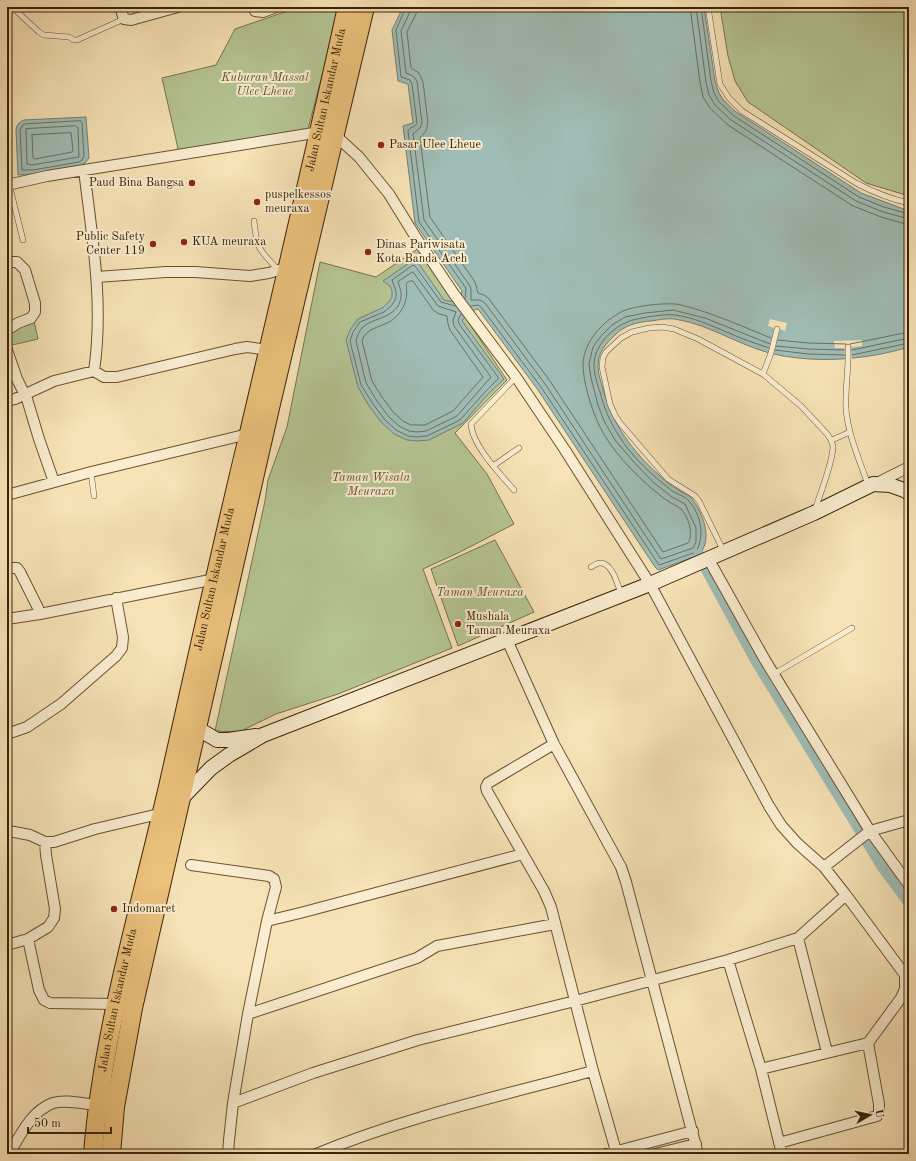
<svg xmlns="http://www.w3.org/2000/svg" width="916" height="1161" viewBox="0 0 916 1161" font-family="'Old Standard TT',serif">
<style>
.green{fill:#b6c594;stroke:#78744e}
.water{fill:#9fbdb6;stroke:#767f71}
.pier{fill:#f7e3b7}
.lines{fill:none;stroke-linecap:round;stroke-linejoin:round}
.shore{stroke:#6c7060;stroke-width:1}
.canal{stroke:#9fbdb6;stroke-width:12}
.lane-casing{stroke:#685234;stroke-width:6}
.street-casing{stroke:#685234;stroke-width:12}
.secondary-casing{stroke:#392209;stroke-width:16}
.highway-casing{stroke:#392209;stroke-width:20}
.lane{stroke:#faedd0;stroke-width:5}
.street{stroke:#faedd0;stroke-width:10}
.secondary{stroke:#faedd0;stroke-width:14}
.highway{stroke:#ecc27c;stroke-width:18}
.poi-dot{fill:#8f2418;stroke:#faedd0;stroke-width:1.5}
.labels{text-anchor:middle;dominant-baseline:central;stroke-width:4;stroke-linejoin:round;paint-order:stroke}
.park-label{font-size:12px;font-style:italic;fill:#5e5333;stroke:#faedd0}
.street-label{font-size:12px;fill:#392209;stroke:#faedd0}
.poi-label{font-size:12px;fill:#392209;stroke:#faedd0;text-anchor:start}
</style>
<rect width="100%" height="100%" fill="#f7e3b7"/>
<filter id="stains"><feTurbulence type="fractalNoise" baseFrequency=".005" numOctaves="4"/><feColorMatrix values="0 0 0 0 .2 0 0 0 0 .09 0 0 0 0 .02 0 0 0 .5 -.17"/></filter>
<radialGradient id="worn" r=".72"><stop offset=".6" stop-color="#630" stop-opacity="0"/><stop offset="1" stop-color="#630" stop-opacity=".3"/></radialGradient>
<path class="green" d="M299,7H340L307,133L179,153L162,78L216,65L235,29Z
M720,7H909V196L866,183L748,102L735,81L728,56Z
M419,248L507,380L455,433L487,474L514,524L460,552L423,569L452,648L338,694L276,714L239,732L215,731L265,501L268,480L287,427L320,262L376,277Z
M34,321L38,339L8,346C8,327 19,328 34,321Z
M495,540L534,612L458,646L431,569Z"/>
<path class="water" d="M403,7H704L715,81C719,97 724,101 736,112L861,193L909,211V347C869,359 825,363 783,356C745,350 713,325 675,319C667,318 658,320 651,321C637,322 625,325 615,335C606,344 598,352 598,366C598,374 601,382 603,389C612,424 633,452 660,476C666,481 671,486 677,489C682,493 689,494 692,499C701,511 709,529 705,544C704,548 701,552 699,555L658,570L655,567L538,390L478,309C470,311 466,314 462,321L504,379L487,395L463,423L429,440L417,441L407,440L394,434L382,423L369,406L358,387L346,340L350,330L358,319L382,308L388,303L392,297V291L390,286L383,281L419,256V264L444,300L454,302L461,297L462,291L415,223L403,126L413,123L408,84L398,81L392,30Z
M86,117L89,158L85,163L81,166L33,174L18,175L16,130C17,124 19,122 24,120Z"/>
<path class="pier" d="M770,319L787,323L785,331L780,329L774,354L768,352L774,328L768,326Z
M862,340V346L851,347L852,359H845L844,348H835L834,341Z"/>
<g class="lines">
<path class="shore" d="M406,7L396,30L401,77L410,80L412,84L417,123C415,128 409,127 408,131L419,222L466,288L465,299
M411,7L410,12L401,31L406,73L413,76L417,81L422,123L420,128L413,134L424,220L470,286L471,290V300H480L485,303L545,384L661,559L693,548L696,542V528L685,504L672,497L654,483L632,460L615,440L604,421L598,405L591,378L589,364L593,347L601,336L612,325L625,317L645,313L673,310L705,318L770,344
M417,7L416,14L407,32L411,68L419,73L423,82L428,123L426,131L420,138L430,217L475,282L478,293L484,295L489,299L550,381L663,552L688,543C694,534 688,516 681,509C678,506 672,504 668,501C664,499 660,495 656,492C634,474 610,449 598,423C591,407 583,382 583,364C584,341 603,321 623,311C635,306 661,303 674,304C679,304 684,306 689,307C717,315 744,327 771,338
M690,7L700,82L703,97L710,108L728,125L853,206L881,217L909,225
M696,7L706,82L709,95L715,105L731,120L856,201L883,212L909,219
M701,7L711,81L714,93L719,102L734,116L859,197L884,207L909,214
M81,121L82,123L84,156L82,160L79,162L33,170H22L20,130L23,125L25,124Z
M76,126L78,128L79,157L32,165L27,164L26,129Z
M71,133L73,150L72,152L35,159L33,158L32,135Z
M413,272L438,306L456,312L453,320L454,326L491,377L457,416L426,431L417,432L409,431L399,426L389,417L377,401L366,383L356,341C357,336 359,331 363,327C373,317 398,319 401,297C402,291 399,287 398,282Z
M410,281H413L433,310L439,314L447,316L448,324L450,330L483,377L453,411L425,425H411L403,421L393,412L382,397L372,381L362,341C366,328 378,328 389,322C403,314 409,299 406,284Z
M455,306L441,302L415,266L413,265L392,280L396,291V298L392,305L384,312L360,322L353,332L350,341L361,385L373,404L385,420L396,430L408,436L417,437L427,436L460,420L484,393L498,379V377L459,324L458,320L461,314
M471,306L478,305L481,307L541,387L659,565L696,552C705,536 701,515 689,501C685,496 676,494 671,490C652,475 632,457 619,436C610,422 604,408 600,392C597,383 594,374 594,365C594,346 611,329 627,322C631,320 637,319 642,318C652,316 665,314 675,315C693,317 712,326 729,333C742,339 755,343 769,348
M778,340L808,343L846,344
M850,344L909,332
M776,346L808,349L845,350
M775,350L808,354L845,355
M852,350L909,338
M852,355L909,343"/>
<path class="canal" d="M699,555L756,660L883,867L909,902"/>
<defs>
<path id="lane" d="M12,7L39,32L44,35L69,37L74,40H77L124,19
M708,7L720,84L729,98L742,111L856,183C873,192 890,199 909,203
M9,184L23,240
M254,221C257,250 259,249 278,270
M848,347C849,368 845,388 846,409C848,435 860,461 868,485
M763,374L771,353L777,329
M832,440L850,432
M493,466L519,448
M91,472L94,496
M514,490C500,474 472,445 471,424L516,377
M724,552L699,501L695,496L668,479L620,423L615,415L610,404L602,367L603,358L606,352L621,338L632,332L649,328L662,327L674,329L698,339L763,374L801,406L828,435C831,439 832,442 833,446C833,463 820,493 815,510
M591,567C593,566 597,563 600,563C612,562 618,585 621,594
M774,674L852,628"/>
<path id="street" d="M120,7L124,19L131,20L178,7
M253,7L255,11L263,12L276,7
M84,170C92,236 104,304 94,371
M7,185L47,176L320,132
M7,262H17L25,270L35,303V312L31,318L18,323L7,330
M97,277L166,272H195L250,276L269,273L288,267
M7,350L17,379L27,399L39,439L54,482
M7,401L15,399L54,381L94,371L104,377H117L235,349L247,347L268,350
M875,484L909,467
M7,495L91,472L248,434
M709,560L765,660L870,831L909,885
M7,568H17L20,572L38,608L40,614L215,579
M7,619L40,614
M507,640L554,744L621,867L626,882L698,1154
M7,734L27,727L61,704L116,656L122,648L123,637L116,598
M554,744L488,783L486,787L487,791L544,891L551,907L593,1071L616,1151
M7,831L14,832L30,835L45,842H54L95,829L163,813
M45,842L46,855L55,909L54,918L48,927L28,939L39,990L44,1000L50,1003L116,1004
M191,865L269,876L274,879L276,887L267,921L248,1014L233,1103L229,1140L228,1154
M824,867L870,831L909,820
M267,921L300,913L523,854
M798,938L827,1052
M7,945L28,939
M728,960L761,1069L782,1154
M248,1014L417,958L437,946L555,924
M761,1069L868,1043
M233,1103L313,1073L418,1040L575,1001L728,960L798,938L846,895L824,867L797,843L781,825L769,806L650,584L565,450L516,377L454,294L415,236L389,194L359,157L335,135
M779,1143L877,1116L879,1112V1104L868,1043L901,998L905,989V975L846,895
M9,1154C20,1136 31,1111 53,1103C66,1099 84,1104 97,1105
M316,1154C405,1117 500,1096 593,1071
M606,1154L693,1131
M655,1154L696,1144"/>
<path id="secondary" d="M197,728L217,740H228L256,736
M181,799L211,768L229,755L263,735L650,584L814,513L873,484L890,485L904,490L909,493"/>
<g id="highway">
<path id="s1" d="M93,1154C103,1026 142,903 170,778C196,663 221,548 249,433C282,291 316,149 347,7"/>
<path d="M111,1154L115,1107L133,1008L270,408L365,7"/>
</g>
</defs>
<use href="#lane" class="lane-casing"/>
<use href="#street" class="street-casing"/>
<use href="#secondary" class="secondary-casing"/>
<use href="#highway" class="highway-casing"/>
<use href="#lane" class="lane"/>
<use href="#street" class="street"/>
<use href="#secondary" class="secondary"/>
<use href="#highway" class="highway"/>
</g>
<g class="poi-dot">
<circle cx="381" cy="145" r="4"/>
<circle cx="192" cy="183" r="4"/>
<circle cx="257" cy="202" r="4"/>
<circle cx="184" cy="242" r="4"/>
<circle cx="153" cy="244" r="4"/>
<circle cx="368" cy="252" r="4"/>
<circle cx="458" cy="624" r="4"/>
<circle cx="114" cy="909" r="4"/>
</g>
<g class="labels">
<g class="park-label">
<text x="265" y="78">Kuburan Massal<tspan x="265" dy="14">Ulee Lheue</tspan></text>
<text x="371" y="478">Taman Wisata<tspan x="371" dy="14">Meuraxa</tspan></text>
<text x="480" y="593">Taman Meuraxa</text>
</g>
<g class="street-label">
<text stroke="none"><textPath href="#s1" startOffset="1080">Jalan Sultan Iskandar Muda</textPath></text>
<text stroke="none"><textPath href="#s1" startOffset="588">Jalan Sultan Iskandar Muda</textPath></text>
<text stroke="none"><textPath href="#s1" startOffset="156">Jalan Sultan Iskandar Muda</textPath></text>
</g>
<g class="poi-label">
<text x="389" y="145">Pasar Ulee Lheue</text>
<text x="184" y="183" text-anchor="end">Paud Bina Bangsa</text>
<text x="265" y="195">puspelkessos<tspan x="265" dy="14">meuraxa</tspan></text>
<text x="145" y="237" text-anchor="end">Public Safety<tspan x="145" dy="14">Center 119</tspan></text>
<text x="192" y="242">KUA meuraxa</text>
<text x="376" y="245">Dinas Pariwisata<tspan x="376" dy="14">Kota Banda Aceh</tspan></text>
<text x="466" y="617">Mushala<tspan x="466" dy="14">Taman Meuraxa</tspan></text>
<text x="122" y="909">Indomaret</text>
</g>
</g>
<rect width="916" height="1161" fill="none" stroke="#f7e3b7" stroke-width="24"/>
<rect x="8" y="8" width="900" height="1145" fill="none" stroke="#392209" stroke-width="2"/>
<rect x="12" y="12" width="892" height="1137" fill="none" stroke="#392209"/>
<g transform="translate(870 1115) rotate(81)" stroke="#faedd0" stroke-width="3" paint-order="stroke">
<path d="M0-3L7 15L0 10L-7 15Z" fill="#392209"/>
<text y="-6" font-size="11" font-weight="bold" text-anchor="middle" fill="#392209">U</text>
</g>
<path d="M28 1127v6h83v-6" fill="none" stroke="#392209" stroke-width="2"/>
<text x="34" y="1127" font-size="12" fill="#392209" stroke="#faedd0" stroke-width="3" paint-order="stroke">50 m</text>
<rect width="100%" height="100%" filter="url(#stains)"/>
<rect width="100%" height="100%" fill="url(#worn)"/>
</svg>
